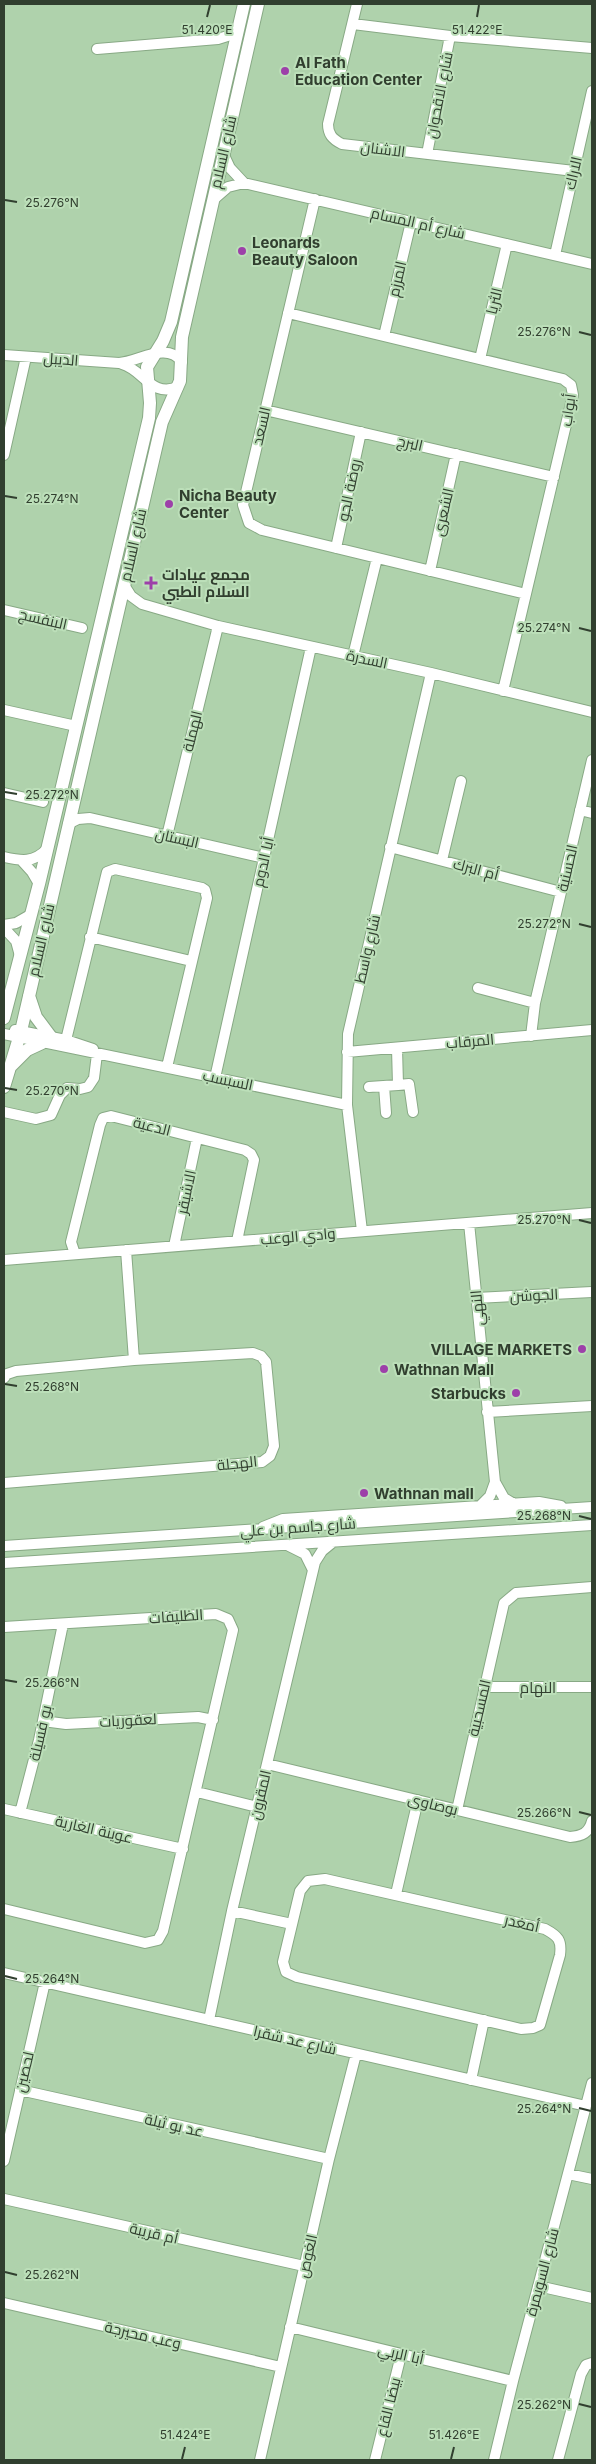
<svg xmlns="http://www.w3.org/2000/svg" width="596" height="2464" viewBox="0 0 596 2464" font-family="Inter,Cairo,sans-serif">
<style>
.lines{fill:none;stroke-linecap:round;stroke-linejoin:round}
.minor-casing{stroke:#88a985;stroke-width:12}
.major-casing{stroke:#88a985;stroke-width:14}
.minor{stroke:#fff;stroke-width:10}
.major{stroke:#fff;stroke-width:12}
.ticks{fill:none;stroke:#313f2f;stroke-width:2}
.poi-dot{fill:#9d40a9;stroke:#bcdfb9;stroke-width:2}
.labels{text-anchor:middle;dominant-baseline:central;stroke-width:4;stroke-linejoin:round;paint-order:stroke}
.poi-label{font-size:15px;font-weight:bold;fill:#313f2f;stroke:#bcdfb9;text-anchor:start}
.street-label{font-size:15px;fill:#313f2f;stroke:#bcdfb9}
.ticks-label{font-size:12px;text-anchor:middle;fill:#313f2f;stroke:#bcdfb9;stroke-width:4;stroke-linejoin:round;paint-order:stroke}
</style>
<rect width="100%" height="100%" fill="#afd2ac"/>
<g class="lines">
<defs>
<path id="minor" d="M357,4L328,124C328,134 332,139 342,144L574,171
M353,24L450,36L592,48
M97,49L218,39L237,33
M223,153L230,168L244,183
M427,154L450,36
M315,199L243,505L249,523L262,530L526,594
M213,200L228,187L244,183L592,264
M555,255L592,91
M288,313L563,379L571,385L573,395L503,691
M384,336L411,222
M4,355L119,363C140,361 167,341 182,362
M480,359L507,244
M122,364C144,370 151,398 178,387
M265,410L554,477
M4,455L26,357
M336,548L361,432
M430,571L456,454
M124,585L131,596L142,604L218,626L431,673L592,712
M4,610L82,628
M353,656L377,558
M4,710L76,726
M4,793L43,802
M580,810L592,813
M68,824L78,819L90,818L264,858
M167,836L218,626
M390,847L561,892
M4,857C21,861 34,863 47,849
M442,860L461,781
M22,861L32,872L39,884
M4,925L16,923L30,915
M4,928L16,941L20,956
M90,937L191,961
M478,988L535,1003
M15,1030L66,1040L93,1049
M4,1034L347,1105
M531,1036L535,1003L592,760
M66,1040L107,872L115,869L202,888L205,890L207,898L167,1067
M397,1048L398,1085L409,1084L413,1112
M347,1052L592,1030
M215,1078L311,647
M384,1086L386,1113
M369,1087L398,1085
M4,1112L36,1119L51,1115L60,1095L67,1088L80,1089L88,1087L94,1078L97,1054
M469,1223L495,1482L504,1498L514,1504
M362,1231L347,1105L348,1034L431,673
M174,1246L197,1138
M126,1250L134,1360
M75,1254L71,1242L100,1125L103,1118L111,1116L245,1150L251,1154L254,1160L237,1241
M4,1260L592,1213
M476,1298L592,1292
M4,1378L7,1374L16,1371L134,1360L253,1353L261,1356L266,1362L274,1446L270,1456L262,1462L4,1483
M487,1412L592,1406
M480,1506L490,1496L495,1482
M263,1527L283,1519L539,1502L561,1506
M4,1546L592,1507
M289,1546L305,1554L313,1570
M4,1563L592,1525
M4,1627L216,1614L228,1619L233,1630L163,1931L158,1940L145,1943L4,1909
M484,1687H592
M43,1721L66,1724L198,1717L213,1720
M267,1764L570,1837C582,1836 589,1833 592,1821
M197,1792L257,1807
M4,1809L183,1849
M457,1810L504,1603L516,1593L592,1587
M20,1813L39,1740L63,1624
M325,1879L545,1929C558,1936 562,1940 560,1955L540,2025L533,2028L521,2029L297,1977L286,1972L283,1962L300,1891L308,1881Z
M396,1894L418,1800
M232,1911L292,1924
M4,1973L586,2106
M209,2020L232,1911L315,1562L322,1551L333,1542
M471,2080L484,2020
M20,2090L329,2159
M4,2161L45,1982
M568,2174L592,2179
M4,2199L304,2266
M538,2286L592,2298
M4,2303L281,2367
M290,2327L513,2381
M260,2460L329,2159L356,2054
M375,2460L401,2355
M494,2460L513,2381L592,2083
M558,2460L581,2374L586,2365L592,2363"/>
<path id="major" d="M29,996L36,1017L51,1037
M4,1018L39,884L149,418L150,403L147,367L163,341L171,322L244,4
M11,1066L27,1050L42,1043
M4,1087L21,1031L162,422L180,381L182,337L258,4"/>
</defs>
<use href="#minor" class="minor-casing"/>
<use href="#major" class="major-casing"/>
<use href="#minor" class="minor"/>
<use href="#major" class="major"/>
</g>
<path class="ticks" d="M207,17L210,5M477,17L479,5M5,200L17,202M579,332L591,335M5,496L17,498M579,628L591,631M5,792L17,794M579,924L591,927M5,1088L17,1090M579,1220L591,1223M5,1384L17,1386M579,1516L591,1519M5,1680L17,1682M579,1812L591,1815M5,1976L17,1979M579,2108L591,2111M5,2272L17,2275M579,2404L591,2407M182,2459L185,2447M451,2459L454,2447"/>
<g class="poi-dot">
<circle cx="285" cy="71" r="5"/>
<circle cx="242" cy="251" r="5"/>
<circle cx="169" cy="504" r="5"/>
<path d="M148.5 575.5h5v5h5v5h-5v5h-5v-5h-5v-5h5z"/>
<circle cx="582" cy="1349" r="5"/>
<circle cx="384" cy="1369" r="5"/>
<circle cx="516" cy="1393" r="5"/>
<circle cx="364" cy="1493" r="5"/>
</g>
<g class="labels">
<g class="poi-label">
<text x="295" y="62">Al Fath<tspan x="295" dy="17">Education Center</tspan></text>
<text x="252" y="242">Leonards<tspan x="252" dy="17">Beauty Saloon</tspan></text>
<text x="179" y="495">Nicha Beauty<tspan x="179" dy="17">Center</tspan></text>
<text x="162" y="574">مجمع عيادات<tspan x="162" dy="17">السلام الطبي</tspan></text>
<text x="572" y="1349" text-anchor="end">VILLAGE MARKETS</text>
<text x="394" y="1369">Wathnan Mall</text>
<text x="506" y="1393" text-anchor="end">Starbucks</text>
<text x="374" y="1493">Wathnan mall</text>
</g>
<g class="street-label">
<text transform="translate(439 95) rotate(-79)">شارع الاقحوان</text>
<text transform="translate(383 149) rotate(7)">الاشنان</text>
<text transform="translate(223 152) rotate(-77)">شارع السلام</text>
<text transform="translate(573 173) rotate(-77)">الاراك</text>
<text transform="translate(418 223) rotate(13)">شارع أم المسام</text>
<text transform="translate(397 279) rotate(-77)">المرزم</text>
<text transform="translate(494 301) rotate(-76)">الثريا</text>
<text transform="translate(61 359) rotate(4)">الديبل</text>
<text transform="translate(568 410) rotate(-82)">أبواب</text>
<text transform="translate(261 426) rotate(-77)">السعد</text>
<text transform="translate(410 443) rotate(13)">البرج</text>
<text transform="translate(349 490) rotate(-78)">روضة الجو</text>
<text transform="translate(443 512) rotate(-77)">الشعرى</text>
<text transform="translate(133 545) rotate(-77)">شارع السلام</text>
<text transform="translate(43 619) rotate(13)">البنفسج</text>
<text transform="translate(367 659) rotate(12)">السدرة</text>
<text transform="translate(192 731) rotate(-76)">الهملة</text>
<text transform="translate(177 838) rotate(13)">البستان</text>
<text transform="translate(263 862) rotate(-77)">أبا الدوم</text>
<text transform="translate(567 868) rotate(-77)">الحسنية</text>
<text transform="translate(476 869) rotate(15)">أم البرك</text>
<text transform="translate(41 940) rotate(-77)">شارع السلام</text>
<text transform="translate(367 949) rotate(-77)">شارع واسط</text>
<text transform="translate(470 1041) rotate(-5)">المرقاب</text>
<text transform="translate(228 1080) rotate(12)">السبسب</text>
<text transform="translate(152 1126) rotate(14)">الدعية</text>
<text transform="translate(186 1192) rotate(-78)">الاشيقر</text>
<text transform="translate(298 1236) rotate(-5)">وادي الوعب</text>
<text transform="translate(534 1295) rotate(-3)">الجوشن</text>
<text transform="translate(477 1308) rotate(-95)">النهي</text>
<text transform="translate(237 1463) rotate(-6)">الهجلة</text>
<text transform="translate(298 1527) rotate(-4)">شارع جاسم بن علي</text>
<text transform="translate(176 1616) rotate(-4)">الظليفات</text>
<text x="538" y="1687">النهام</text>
<text transform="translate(479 1708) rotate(-77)">المسحبية</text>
<text transform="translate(128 1720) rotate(-3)">لعقوريات</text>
<text transform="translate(40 1733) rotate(-77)">بو فسيلة</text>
<text transform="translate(260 1795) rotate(-77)">المقرون</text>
<text transform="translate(433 1804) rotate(14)">بوصاوى</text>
<text transform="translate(94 1829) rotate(13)">عوينة الغارية</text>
<text transform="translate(522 1923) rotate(13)">أمغدر</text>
<text transform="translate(295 2040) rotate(13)">شارع عد شقرا</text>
<text transform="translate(24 2072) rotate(-77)">لحصين</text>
<text transform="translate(174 2125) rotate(13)">عد بو ثيلة</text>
<text transform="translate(154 2233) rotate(13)">أم قريبة</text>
<text transform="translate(307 2256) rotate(-77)">الغوص</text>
<text transform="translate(542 2272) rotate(-75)">شارع السويمرة</text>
<text transform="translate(143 2335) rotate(13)">وعب محيرجة</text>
<text transform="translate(401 2354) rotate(13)">أبا الربي</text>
<text transform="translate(388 2407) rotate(-76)">بيضا القاع</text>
</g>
</g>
<g class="ticks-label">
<text x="207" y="34">51.420°E</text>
<text x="477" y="34">51.422°E</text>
<text x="52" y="207">25.276°N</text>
<text x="544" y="336">25.276°N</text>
<text x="52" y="503">25.274°N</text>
<text x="544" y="632">25.274°N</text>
<text x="52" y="799">25.272°N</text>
<text x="544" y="928">25.272°N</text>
<text x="52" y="1095">25.270°N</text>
<text x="544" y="1224">25.270°N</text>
<text x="52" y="1391">25.268°N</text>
<text x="544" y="1520">25.268°N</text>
<text x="52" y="1687">25.266°N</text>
<text x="544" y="1817">25.266°N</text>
<text x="52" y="1983">25.264°N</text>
<text x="544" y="2113">25.264°N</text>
<text x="52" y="2279">25.262°N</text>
<text x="544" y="2409">25.262°N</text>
<text x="185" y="2439">51.424°E</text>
<text x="454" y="2439">51.426°E</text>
</g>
<rect width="596" height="2464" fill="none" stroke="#313f2f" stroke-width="10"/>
</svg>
